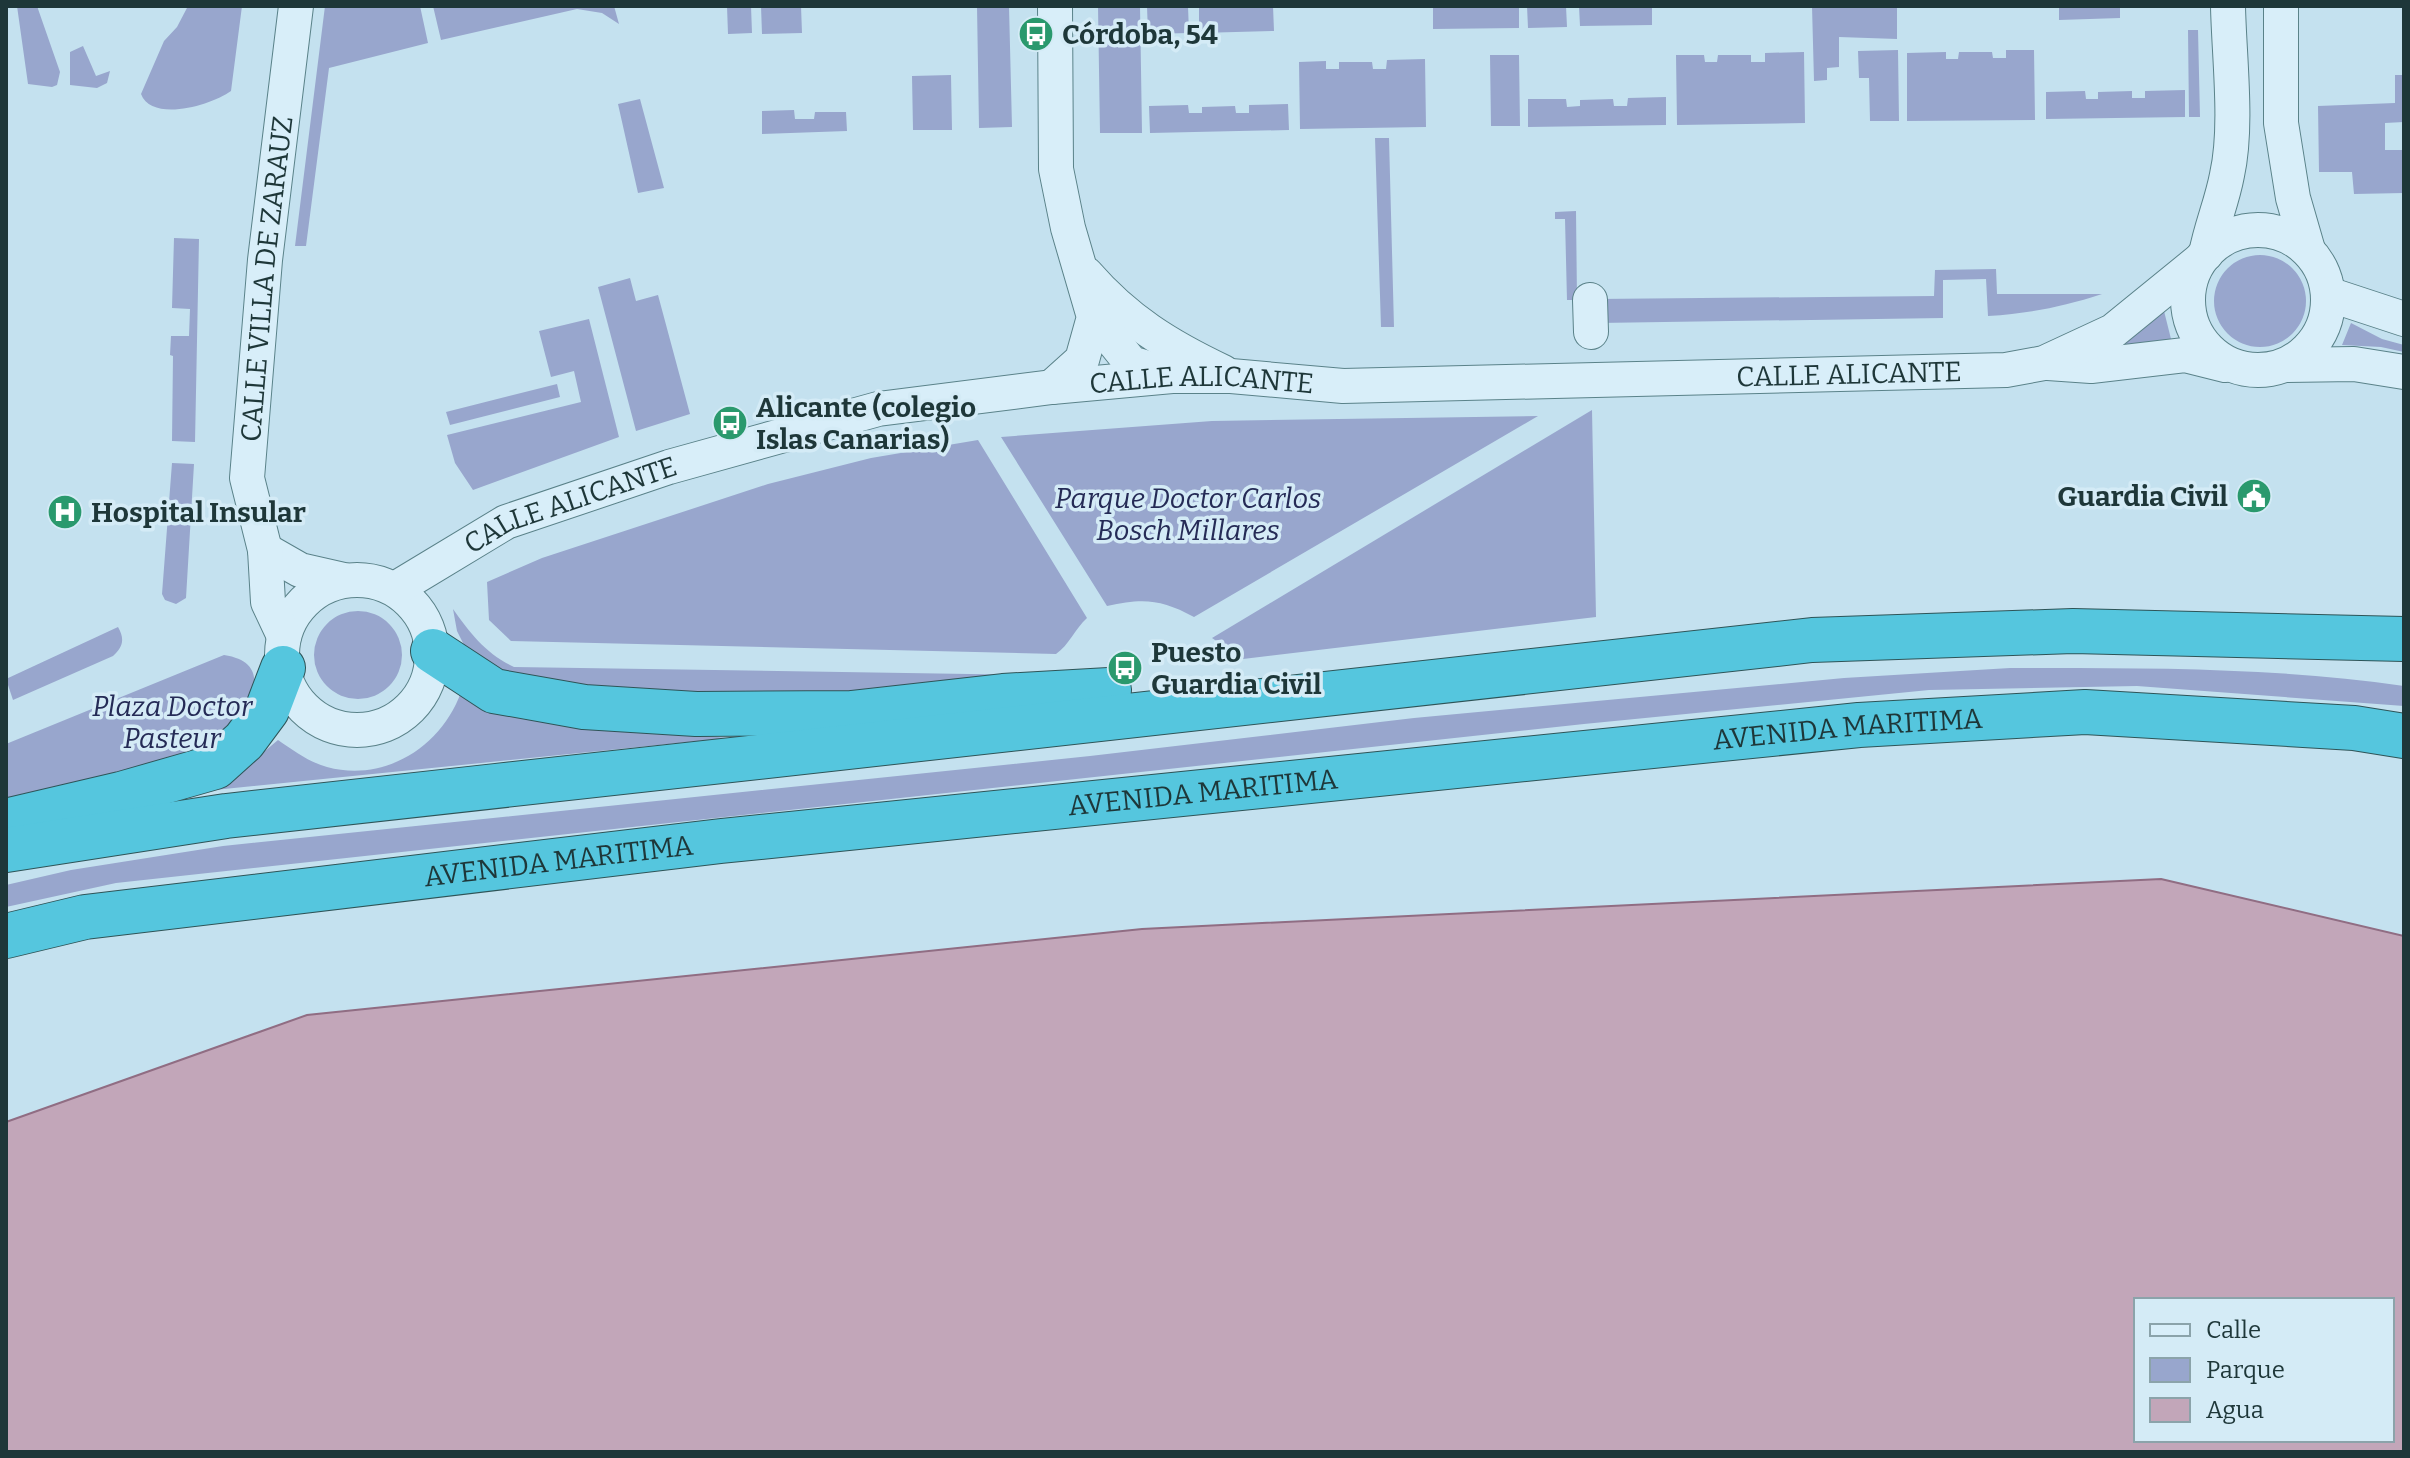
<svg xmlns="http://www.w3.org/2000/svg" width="2410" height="1458" viewBox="0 0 2410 1458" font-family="Bitter,serif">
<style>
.green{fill:#98a6cd}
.water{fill:#c2a6b9;stroke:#906d83;stroke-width:2;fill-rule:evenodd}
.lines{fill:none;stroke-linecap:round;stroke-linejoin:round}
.street-casing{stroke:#5a8289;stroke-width:36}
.highway-casing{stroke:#2e5457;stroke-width:46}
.street{stroke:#d8eef9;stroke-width:34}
.highway{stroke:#55c6de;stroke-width:44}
.labels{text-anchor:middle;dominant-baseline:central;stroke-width:7;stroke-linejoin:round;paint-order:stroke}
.poi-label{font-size:28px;font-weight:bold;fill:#1e3739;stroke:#d4ebf6;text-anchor:start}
.street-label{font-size:28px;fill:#1e3739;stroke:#d4ebf6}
.park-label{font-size:28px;font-style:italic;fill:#252b56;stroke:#d4ebf6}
</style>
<rect width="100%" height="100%" fill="#c4e1ef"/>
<path class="green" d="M17,6H37L60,72L57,85L52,87L28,84Z
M188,6H242L231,91C212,105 152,123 141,94L164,41L177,27Z
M325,6H420L428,43L329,68L306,246H295Z
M433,6H614L619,24L602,13L577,9L441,40Z
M727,6H751L752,33L728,34Z
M761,6H801L802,33L762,34Z
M977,6H1009L1012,127L979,128Z
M1098,6H1140L1142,133H1100Z
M1147,6H1188L1189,33L1148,34Z
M1199,6H1273L1274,31L1199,33Z
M1433,6H1519V28L1433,29Z
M1527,6H1566L1567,27L1528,28Z
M1579,6H1652V25L1580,26Z
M1812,6H1897V39L1839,37V67L1827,68V80L1814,81Z
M2059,6H2120V18L2059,20Z
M2188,30H2198L2200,117H2189Z
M83,46L96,76L110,71L107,83L97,88L70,85V52Z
M1898,50L1899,121H1870L1869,78H1859L1858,51Z
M2006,50H2034L2035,120L1907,121V53L1946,52V59H1958L1959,52H1992L1993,58H2006Z
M1804,52L1805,123L1677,125L1676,55H1704L1705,62H1717L1718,55H1751V62H1765V53Z
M1490,55H1519L1520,126H1491Z
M1425,59L1426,127L1300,129L1299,62L1326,61V69H1339V62H1372L1373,69H1386L1387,60Z
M951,75L952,130H913L912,76Z
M2395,75H2404V122L2385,123V150H2404V193L2354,194L2352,172H2319L2318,106L2395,103Z
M2185,90V117L2046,119V92L2085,91L2086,99H2098V92L2132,91V98H2145V91Z
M1666,97V125L1528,127V99H1566L1567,107L1580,106V100L1613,99L1614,106H1627L1628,98Z
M640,99L664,188L638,193L618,104Z
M1288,104L1289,130L1150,133L1149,106L1188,105L1189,113H1202V107L1235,106L1236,113H1249V105Z
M794,110L795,119H814L815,112H846L847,131L762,134V111Z
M1375,138H1389L1394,327H1381Z
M1576,211L1577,300H1567L1565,219H1555V212Z
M174,238L199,239L195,442L172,441L173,356L170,355L171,336H189L190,309L172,308Z
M2214 301a46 46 0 1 1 92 0a46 46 0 1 1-92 0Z
M1996,269L1997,294H2102C2062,307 2031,313 1988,316L1986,279L1943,280V318L1598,323L1596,299L1934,296L1935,270Z
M630,278L636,301L658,295L690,414L636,431L598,287Z
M2164,311L2172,343L2106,349L2139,332Z
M589,319L619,437L473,490L455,463L447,435L581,402L574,371L551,377L539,331Z
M2351,323L2382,339L2404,345V352L2381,347L2342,345Z
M557,384L560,397L450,425L446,412Z
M1592,410L1596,617L1243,659L1212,638Z
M1538,416L1194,617C1161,599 1143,598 1107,606L1001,437L1212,421Z
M978,440L1087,618C1075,629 1069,645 1056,654L511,641L489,620L487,582L542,558L768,484L871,458Z
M172,463L194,464L186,598L176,604L165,600L162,594Z
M453,609C470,633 486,654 514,667L1031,675L855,702L520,685L469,655L457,631Z
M314 655a44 44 0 1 1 88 0a44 44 0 1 1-88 0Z
M118,627C125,639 123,647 113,656L13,700L6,679Z
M224,655C283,664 241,719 224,747L6,804V744Z
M2010,668C2141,668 2274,667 2404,686V706L2137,686L1929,690L1584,724L116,883L6,907V885L71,870L223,846L1090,756L1414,718L1844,678Z
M461,692L673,733L728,738L185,793L252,762L278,740C294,751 309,762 327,767C385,783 442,746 461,692Z"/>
<path class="water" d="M2161,879L2404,936V1452H6V1122L307,1015L1142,929ZM2136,1300H2392V1440H2136Z"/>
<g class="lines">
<defs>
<g id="street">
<path d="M2281,6V123L2293,198L2308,250"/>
<circle cx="2258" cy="300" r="70"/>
<path d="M2206,254C2211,227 2222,202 2227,175C2238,126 2229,57 2228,6"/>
<path d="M1086,274C1126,320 1168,346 1223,372"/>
<path d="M2328,294L2404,319"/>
<path d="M1590,300L1591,332"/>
<path d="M1094,317L1131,363L1164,373"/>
<path d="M2048,363L2091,366L2185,355L2225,365"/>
<path d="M2287,365L2354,364L2404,372"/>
<path d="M1052,387L1082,360L1094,317L1068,228L1056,169L1055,6"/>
<path d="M265,550L300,570L344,580"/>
<circle cx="357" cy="655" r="75"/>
<path id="s1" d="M395,589L506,522L669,467L878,409L1052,387L1172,376H1231L1343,386L2006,370L2044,363L2113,331L2199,261"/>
<path id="s2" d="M284,636L268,602L265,550L247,478L265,260L296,6"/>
</g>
<g id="highway">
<path d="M433,651L494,691L584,707L696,714L851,713L1003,696L1109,690"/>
<path d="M6,821L121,794L215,767L244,741L267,710L283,668"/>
<path d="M6,850L226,816L1812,640L2073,631L2404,639"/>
<path id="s3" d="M6,936L85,917L721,841L1859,725L2085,712L2354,728L2404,736"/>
</g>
</defs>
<use href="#street" class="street-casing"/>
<use href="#highway" class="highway-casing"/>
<use href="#street" class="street"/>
<use href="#highway" class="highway"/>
</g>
<defs>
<symbol id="bus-disc" viewBox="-11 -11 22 22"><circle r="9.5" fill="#2a996d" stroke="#d4ebf6"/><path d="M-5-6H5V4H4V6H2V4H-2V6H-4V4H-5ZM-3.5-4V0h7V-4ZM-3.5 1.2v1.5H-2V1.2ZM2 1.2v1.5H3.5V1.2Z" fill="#fff"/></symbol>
<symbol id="civic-disc" viewBox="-11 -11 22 22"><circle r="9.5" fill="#2a996d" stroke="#d4ebf6"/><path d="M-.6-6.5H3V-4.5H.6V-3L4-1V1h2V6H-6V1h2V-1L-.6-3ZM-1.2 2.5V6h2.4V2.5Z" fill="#fff"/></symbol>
<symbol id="hospital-disc" viewBox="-11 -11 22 22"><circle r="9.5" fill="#2a996d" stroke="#d4ebf6"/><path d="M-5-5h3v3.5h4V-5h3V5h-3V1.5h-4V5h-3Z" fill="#fff"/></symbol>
</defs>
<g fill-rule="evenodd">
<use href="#bus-disc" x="1016" y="14" width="40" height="40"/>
<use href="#bus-disc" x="710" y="403" width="40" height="40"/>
<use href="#civic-disc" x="2234" y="476" width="40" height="40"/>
<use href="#hospital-disc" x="45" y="492" width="40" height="40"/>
<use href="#bus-disc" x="1105" y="648" width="40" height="40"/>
</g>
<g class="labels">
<g class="poi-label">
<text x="1062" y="34">Córdoba, 54</text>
<text x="756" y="407">Alicante (colegio<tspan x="756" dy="32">Islas Canarias)</tspan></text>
<text x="2228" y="496" text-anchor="end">Guardia Civil</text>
<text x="91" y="512">Hospital Insular</text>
<text x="1151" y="652">Puesto<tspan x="1151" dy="32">Guardia Civil</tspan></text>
</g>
<g class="street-label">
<text stroke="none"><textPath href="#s2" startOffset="364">CALLE VILLA DE ZARAUZ</textPath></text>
<text stroke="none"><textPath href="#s1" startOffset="1492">CALLE ALICANTE</textPath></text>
<text stroke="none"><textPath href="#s1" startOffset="844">CALLE ALICANTE</textPath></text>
<text stroke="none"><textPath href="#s1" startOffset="196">CALLE ALICANTE</textPath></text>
<text stroke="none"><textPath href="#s3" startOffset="1854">AVENIDA MARITIMA</textPath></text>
<text stroke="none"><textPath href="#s3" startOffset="1206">AVENIDA MARITIMA</textPath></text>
<text stroke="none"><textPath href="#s3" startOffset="558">AVENIDA MARITIMA</textPath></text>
</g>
<g class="park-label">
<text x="1188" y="498">Parque Doctor Carlos<tspan x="1188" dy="32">Bosch Millares</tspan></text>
<text x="172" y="706">Plaza Doctor<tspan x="172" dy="32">Pasteur</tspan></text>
</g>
</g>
<rect width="2410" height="1458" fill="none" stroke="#1e3739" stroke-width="16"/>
<rect x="2134" y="1298" width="260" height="144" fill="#d4ebf6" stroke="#8ba3aa" stroke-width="2"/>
<rect x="2150" y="1324" width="40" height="12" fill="#d8eef9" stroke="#8ba3aa" stroke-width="2"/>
<text x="2206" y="1338" font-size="24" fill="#1e3739">Calle</text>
<rect x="2150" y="1358" width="40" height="24" fill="#98a6cd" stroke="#8ba3aa" stroke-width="2"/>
<text x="2206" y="1378" font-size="24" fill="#1e3739">Parque</text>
<rect x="2150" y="1398" width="40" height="24" fill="#c2a6b9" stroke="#8ba3aa" stroke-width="2"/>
<text x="2206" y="1418" font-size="24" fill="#1e3739">Agua</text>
</svg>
